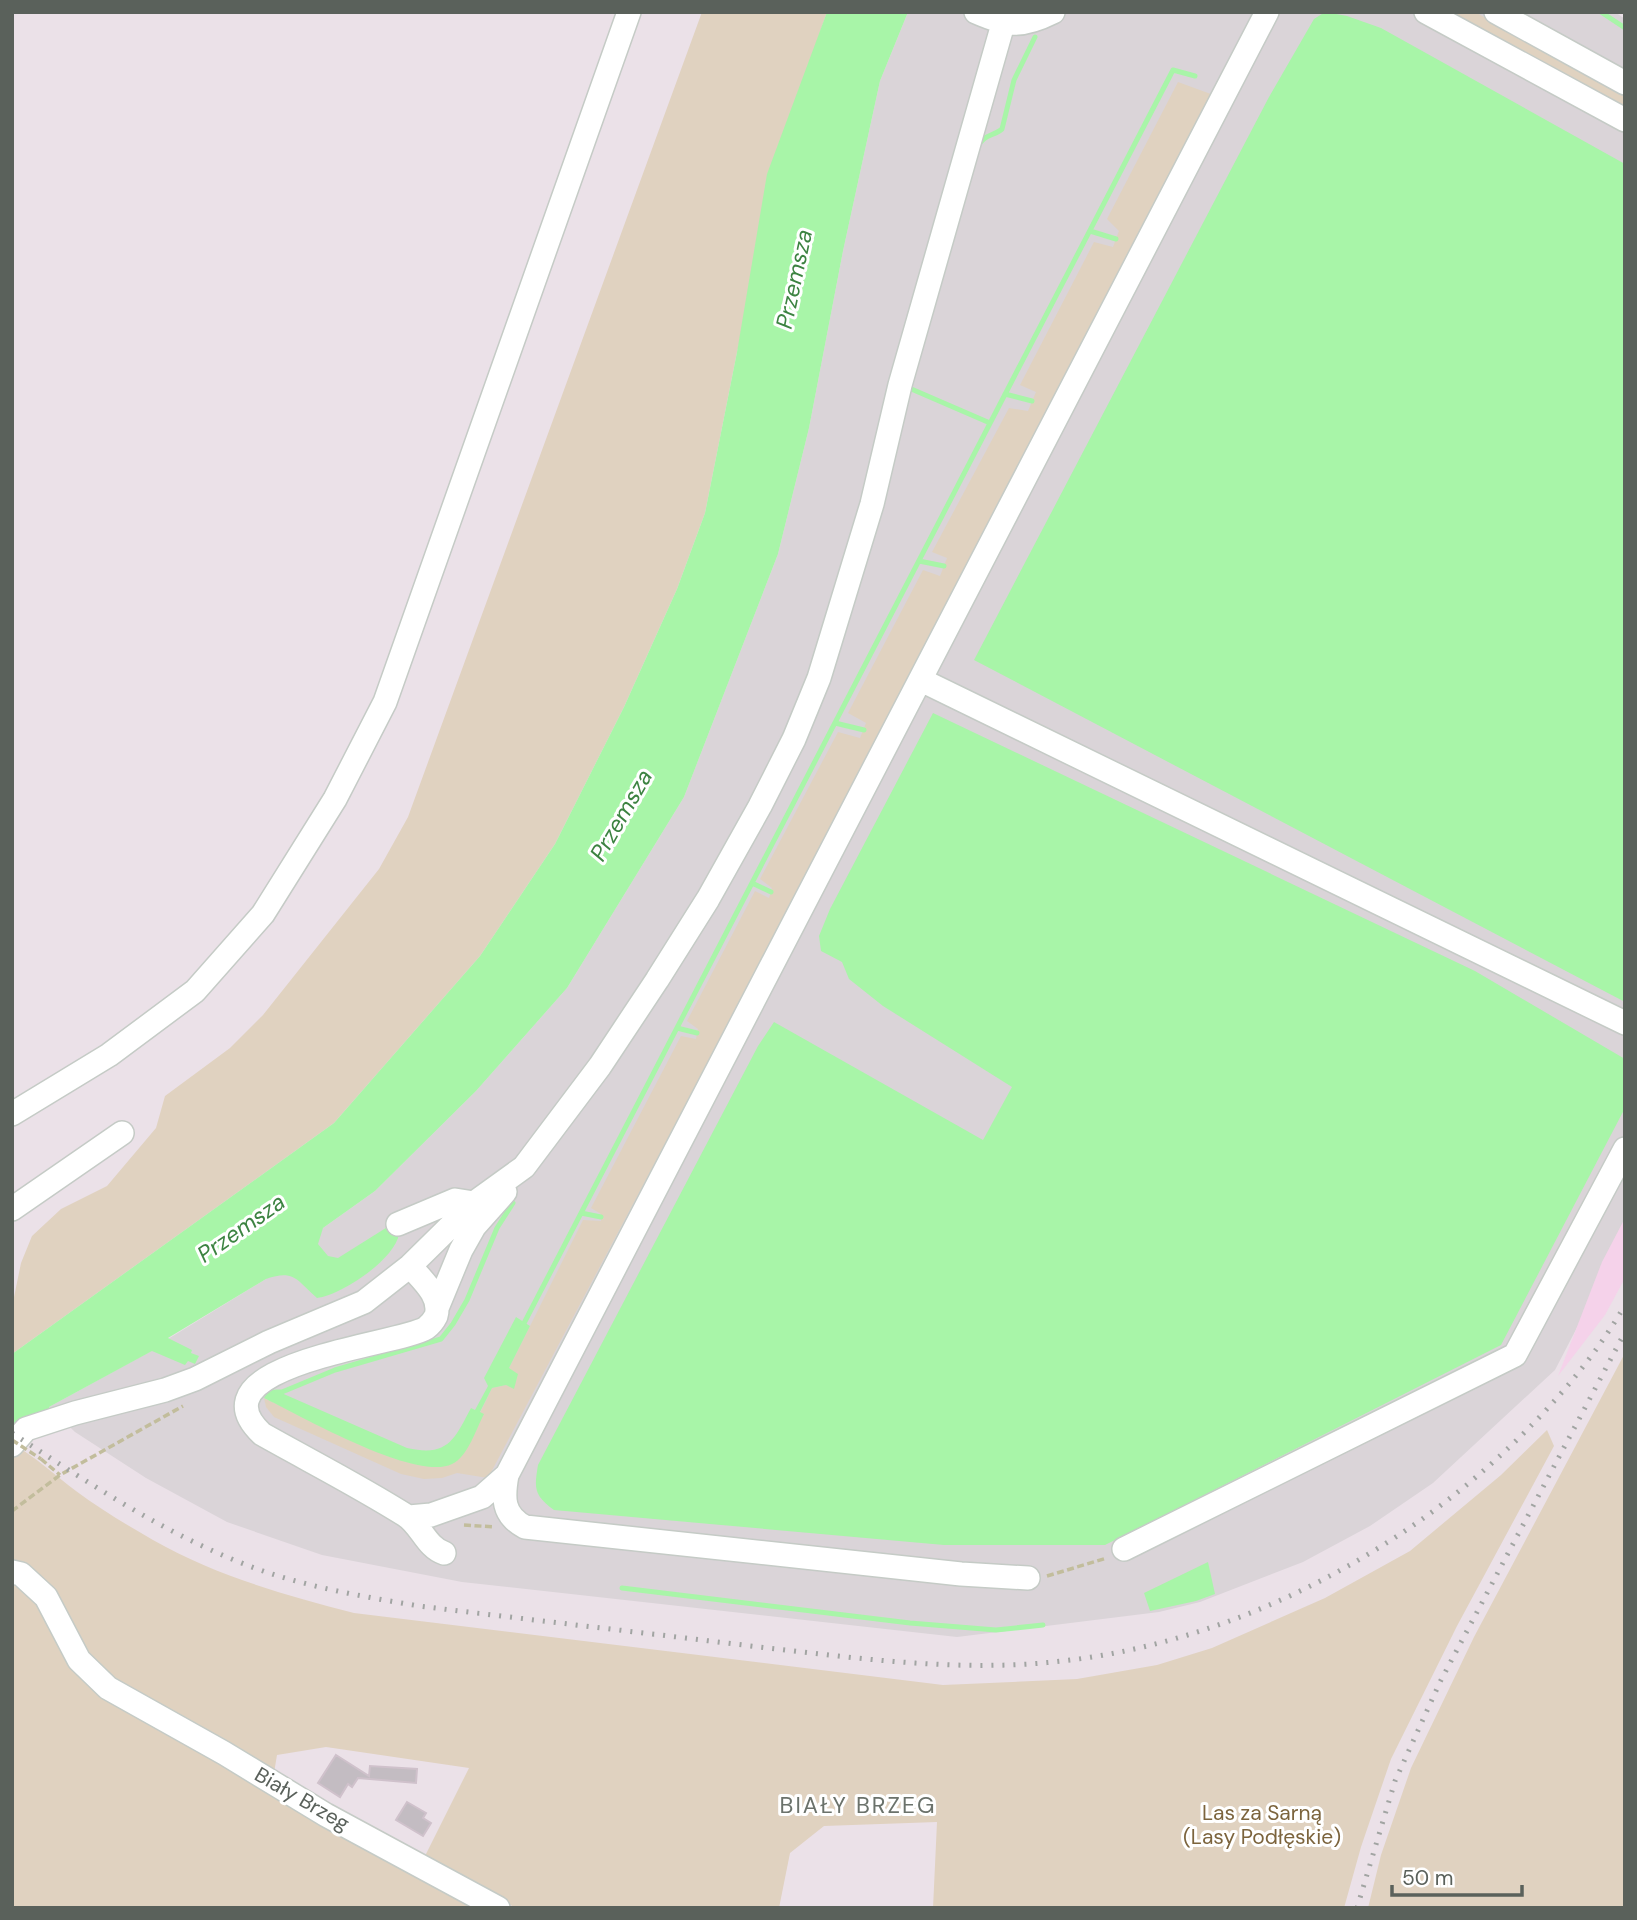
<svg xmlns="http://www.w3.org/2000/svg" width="1637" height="1920" viewBox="0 0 1637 1920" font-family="'DM Sans',sans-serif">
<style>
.industrial{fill:#dad4d8}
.green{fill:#e0d2c0}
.sand{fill:#f5d2ea}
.water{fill:#a8f5a8}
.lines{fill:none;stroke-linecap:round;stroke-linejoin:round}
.stream{stroke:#a8f5a8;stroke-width:5}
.building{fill:#c3bcc2;stroke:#cfc1cb;stroke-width:2}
.minor-casing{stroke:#c5cbc6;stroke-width:26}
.path{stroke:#c2bd9c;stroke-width:3.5;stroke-dasharray:7 3.5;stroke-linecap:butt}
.minor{stroke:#fff;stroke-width:23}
.rail{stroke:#a1a4a2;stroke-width:5;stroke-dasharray:2 9;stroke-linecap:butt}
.path-bridge{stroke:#c2bd9c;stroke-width:3.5;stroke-dasharray:7 3.5;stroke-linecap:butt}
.labels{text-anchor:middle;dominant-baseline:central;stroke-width:6;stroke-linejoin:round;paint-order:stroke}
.street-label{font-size:21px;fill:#5a615b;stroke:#fff}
.park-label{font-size:21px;fill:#7c643d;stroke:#fff}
.water-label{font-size:23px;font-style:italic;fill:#3c8341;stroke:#fff}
.neighbourhood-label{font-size:23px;letter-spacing:2px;fill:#6b726b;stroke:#fff}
</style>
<rect width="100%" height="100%" fill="#ebe1e8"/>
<path class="industrial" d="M908,12H1615L1625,19V1235L1555,1370L1433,1483L1370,1526L1303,1562L1200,1602L1159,1612L957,1637L462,1582L322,1555L227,1522L146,1478L75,1432L49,1407L153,1350L168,1339L266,1279L323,1228L375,1191L476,1091L567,988L684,797L778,554L809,428L843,251L880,81Z"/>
<path class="green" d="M702,12H827L809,64L737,352L705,513L677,589L624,707L555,844L480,956L334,1123L12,1354V1307L21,1263L32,1236L61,1209L107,1186L156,1128L165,1096L230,1048L263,1015L379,869L408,817Z
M1442,12H1475L1625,95V110Z
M1178,82L1219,97L488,1478L457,1473L442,1478L424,1479L401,1474L274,1417L266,1407L264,1398L341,1435L432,1467L483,1414L480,1413L492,1388L506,1385L514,1388L509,1368L583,1220L601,1221V1214L591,1208L681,1036L696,1039L698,1029L687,1021L755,891L769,898L772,888L760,879L838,732L860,738L866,723L848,713L923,570L940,576L947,558L932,552L1009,408L1028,411L1036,392L1020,385L1094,242L1113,247L1119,231L1107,219Z
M1625,1353V1908H1368L1381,1855L1411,1768L1474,1637Z
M1547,1430L1554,1446L1457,1626L1391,1759L1361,1847L1344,1908H933L937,1822L824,1826L790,1853L779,1908H516L424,1858L469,1768L326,1747L277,1755L271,1791L484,1908H12V1443C35,1457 55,1475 76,1491C100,1509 127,1525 153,1540C216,1576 285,1595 354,1613L943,1685L1077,1679L1157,1665L1212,1648L1325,1598L1410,1551L1501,1475Z"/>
<path class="sand" d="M1625,1218V1278L1605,1315L1558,1376L1602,1262Z"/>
<path class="water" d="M827,12H908L880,81L843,251L809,428L778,554L684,797L567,988L476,1091L375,1191L323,1228L318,1244L328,1256L338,1258L389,1226L399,1234C395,1259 342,1295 317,1298C297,1281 295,1269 266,1279L168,1338L192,1350L191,1353L199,1356L195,1364L188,1361L185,1365L152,1351L49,1407L60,1424L36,1432L12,1458V1354L334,1123L480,956L555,844L624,707L677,589L705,513L737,352L767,174Z
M1325,12L1347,16L1381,28L1625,164V1002L974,660L1269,97L1314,19Z
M933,713L1475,971L1625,1059V1108L1501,1345L1105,1545H944L554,1510C534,1495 534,1489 538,1465L758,1046L774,1022L983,1140L1012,1087L883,1006L849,979L842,962L821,951L819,936L830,909Z
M516,1317L530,1326L509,1368L518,1374L514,1389L506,1385L492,1388L480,1412L484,1414C476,1429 468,1457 452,1464C416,1482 301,1416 264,1398L270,1388L407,1448C448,1457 454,1440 471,1408L475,1410L488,1386L484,1378Z
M1208,1562L1215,1594L1196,1601L1150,1611L1144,1593Z"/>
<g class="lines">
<path class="stream" d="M1601,12L1625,28
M978,147C982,135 994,136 1002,129L1014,80L1035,37
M1090,231L1116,239
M910,385L909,388L990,423
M1005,394L1032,401
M919,561L944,566
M835,723L864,730
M752,883L771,892
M677,1028L697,1033
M581,1213L601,1217
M521,1329L1173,70L1195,76
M276,1392H282L335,1370L441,1339L453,1324L467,1300L497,1228L513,1203
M622,1588L910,1623L996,1630L1043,1625"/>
</g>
<path class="building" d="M336,1755L369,1776L370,1766L417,1769L416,1783L358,1778L352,1787L348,1784L340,1797L318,1783Z
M407,1802L426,1813L423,1818L431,1823L423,1836L396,1820Z"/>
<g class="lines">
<defs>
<path id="minor" d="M976,12C1008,26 1021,28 1053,12
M1426,12L1625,120
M1496,12L1625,83
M921,680L1625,1023
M12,1114L109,1055L195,991L263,914L335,799L385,702L629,12
M12,1209L122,1133
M398,1224L455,1200L474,1203
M410,1266C421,1279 442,1296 436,1316C434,1320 430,1325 426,1328C399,1345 188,1364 262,1434C310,1461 359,1486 405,1515C421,1525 426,1547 444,1553
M437,1308L461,1250L474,1227L505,1192
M12,1445L26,1429L75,1413L165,1390L195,1379L269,1342L364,1302L410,1266L474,1203L524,1167L600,1066L657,980L708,899L760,806L794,739L819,678L872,504L900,385L1003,24
M507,1475C503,1497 502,1515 525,1527L961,1574L1028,1578
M409,1517L431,1515L482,1497L507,1475L1267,12
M1124,1549L1515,1355L1625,1149
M12,1572L21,1574L46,1597L79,1660L108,1688L224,1753L326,1815L498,1908"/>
</defs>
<use href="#minor" class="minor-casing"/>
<path class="path" d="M41,1459L60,1475
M12,1511L60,1475L183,1406
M464,1525L495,1527
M1047,1576L1107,1558"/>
<use href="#minor" class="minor"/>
<path class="rail" d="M12,1433C87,1482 160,1531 244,1564C300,1586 360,1596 419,1606C532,1620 646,1633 759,1647C856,1658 955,1672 1053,1662C1185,1649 1310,1597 1418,1522C1495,1468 1578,1387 1625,1305
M1357,1908L1395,1781L1440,1682L1625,1332"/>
<path class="path-bridge" d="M12,1440L41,1459"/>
</g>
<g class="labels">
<g class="street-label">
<text transform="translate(302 1799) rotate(30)">Biały Brzeg</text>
</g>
<g class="park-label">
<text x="1262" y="1813">Las za Sarną<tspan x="1262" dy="24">(Lasy Podłęskie)</tspan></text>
</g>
<g class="water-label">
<text transform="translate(794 279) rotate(-78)">Przemsza</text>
<text transform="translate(621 815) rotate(-60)">Przemsza</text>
<text transform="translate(241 1228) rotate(-35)">Przemsza</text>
</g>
<g class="neighbourhood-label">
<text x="858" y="1805">BIAŁY BRZEG</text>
</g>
</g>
<rect width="1637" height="1920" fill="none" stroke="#5a615b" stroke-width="28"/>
<path d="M1392 1885v10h130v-10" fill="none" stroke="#5a615b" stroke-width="3.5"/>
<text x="1402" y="1885" font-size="21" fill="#5a615b" stroke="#ffffff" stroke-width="5" paint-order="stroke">50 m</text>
</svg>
